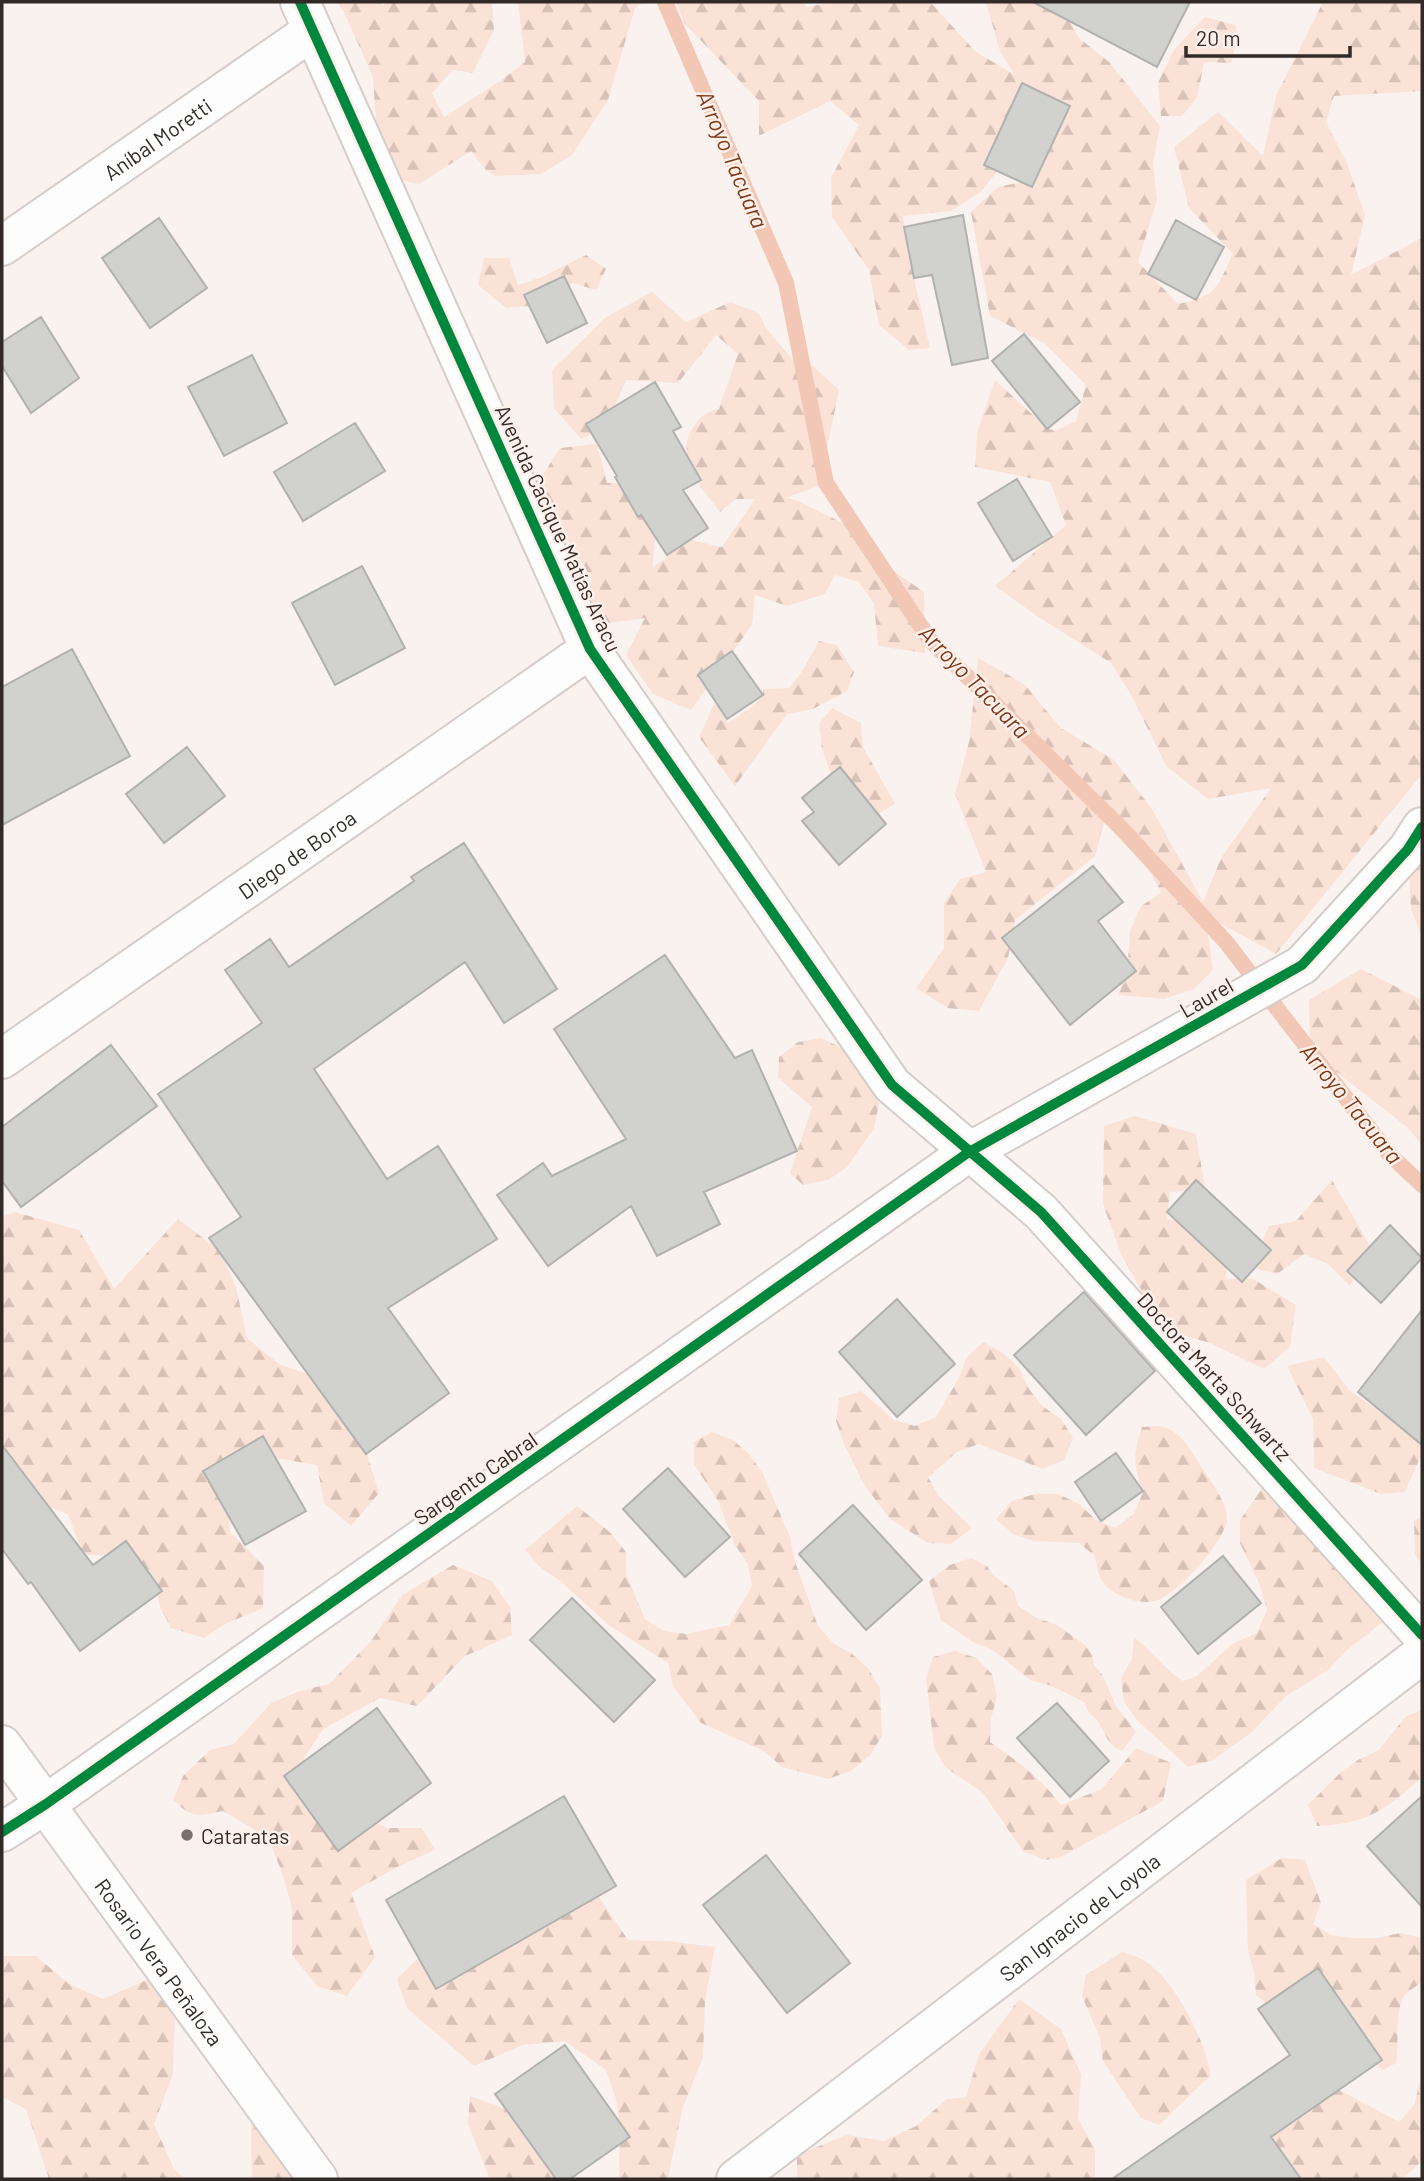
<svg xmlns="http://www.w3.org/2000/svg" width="1424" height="2181" viewBox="0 0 1424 2181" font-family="Barlow,sans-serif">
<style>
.forest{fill:url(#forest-firs)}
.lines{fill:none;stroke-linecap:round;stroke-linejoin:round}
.stream{stroke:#f2c7b5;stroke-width:16}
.building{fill:#d1d1ce;stroke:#b1b2af;stroke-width:2}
.street-casing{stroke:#d5cdca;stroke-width:42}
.street{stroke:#fefdfd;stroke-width:38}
.cycleway-casing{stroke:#fef1eb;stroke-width:15}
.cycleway{stroke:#00873e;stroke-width:10}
.poi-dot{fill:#78706c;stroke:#fef1eb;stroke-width:2.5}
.labels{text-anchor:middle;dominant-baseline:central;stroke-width:5;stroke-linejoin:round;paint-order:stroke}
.street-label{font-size:21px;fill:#322a26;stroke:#fef1eb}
.poi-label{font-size:21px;fill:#322a26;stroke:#fef1eb;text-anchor:start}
.water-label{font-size:23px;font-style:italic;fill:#7d3716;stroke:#fef1eb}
</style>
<defs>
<pattern id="forest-firs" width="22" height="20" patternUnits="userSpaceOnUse" patternTransform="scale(1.75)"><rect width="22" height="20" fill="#fbe2d7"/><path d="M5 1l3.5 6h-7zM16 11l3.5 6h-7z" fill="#d8c2b8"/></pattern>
</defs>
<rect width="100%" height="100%" fill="#faf2ef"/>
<path class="forest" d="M337,2H380L382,6L388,2H492L494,30L473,73L453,70L432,93L444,117L500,81L525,62L518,2H644L635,8L608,100L572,155L541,174L495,176L486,170L471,151L419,184L400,180L377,135L373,77L344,12Z
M676,2H803L807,7L832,2H930L976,52L1015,75L1000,51L986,2H1067L1070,21L1079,38L1109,62L1160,126L1153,164L1157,200L1138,262L1178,304C1218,296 1216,288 1233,254L1189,208L1174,147L1218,112L1263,156L1276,96L1323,2H1422V91L1334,96L1326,122L1347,163L1365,215L1351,275L1422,238V774L1276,954L1205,915L1213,970L1194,989L1164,999L1119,995L1128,961L1130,931L1141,906L1161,893L1143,859L1105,819L1095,856L1015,920L1008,958L979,1011L948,1008L916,988L944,948V903L960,879L986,872L955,794L969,742L978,658L1024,684L1061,728L1114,760L1152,809L1203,902L1221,858L1271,788L1208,799L1167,767L1130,693L1111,663L1037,616L995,586L1066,525L1050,482L975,467L977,433L995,380L1047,428L1055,431L1076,421L1086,385L1044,343L990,316L971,212L998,187L1031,180L1070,106L1020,81L1028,99L1010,155L981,192L951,211L903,216L914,278L930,348L909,350L879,325L869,270L832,217L831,178L859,125L830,101L759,136V101L684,23Z
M1205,17L1236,25L1237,38L1231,63L1204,62L1197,98L1182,116H1161L1158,83L1173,51Z
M586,255L606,269L596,290L573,283L548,290L542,305L506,308L478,285L484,258H509L518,285L542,277Z
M652,292L686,322L730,302L759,313L766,328L795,362L813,366L839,390L827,448L826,483L786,498L796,500L849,526L876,559L924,592L925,653L878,646L874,604L859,582L835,575L825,594L787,606L755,595L752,625L691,710L653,694L626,655L645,618L609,623L582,598L592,579L568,541L540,479L560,448L597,444L607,483H622L657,514L653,567L690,540L722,547L755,499H736L720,512L698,484L701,479C688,458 679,446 696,423C703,414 707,412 719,409L738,354L716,335L678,383L626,380L605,428L581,439L554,408L552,370L606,317Z
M819,641L837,645L854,672L847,691L813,709L787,714L735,786L699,737L715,702L728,723L752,707L763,695V689L789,688L801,673Z
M832,708L861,723L863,747L895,804L878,814L831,774L822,749L819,724Z
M1422,856V937L1411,909L1409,874Z
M1361,969L1422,1000V1145L1408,1128L1310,1051L1309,1000Z
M821,1038L842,1048L870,1082L879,1104L874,1128L847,1167L828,1180L803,1185L790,1173L812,1107L778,1078L779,1057L798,1042Z
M1135,1116L1196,1134L1205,1189L1170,1192L1167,1219L1204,1225L1230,1256L1225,1279H1253L1296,1305L1290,1347L1264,1369L1210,1343L1176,1333L1157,1318L1121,1254L1103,1204L1104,1126Z
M1332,1180L1370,1246L1350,1286L1328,1264L1304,1254L1277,1274L1257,1269L1256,1255L1269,1226L1296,1221Z
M15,1212L79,1230L114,1289L178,1219L220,1251L236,1287L247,1338L279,1364L316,1377L366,1451L379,1493L351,1526L324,1503L317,1465L257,1455L225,1489L230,1532L264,1566L263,1608L225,1624L204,1638L171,1628L160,1607L155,1582L136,1556L83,1555L68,1514L16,1495L2,1510V1217Z
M983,1342L1002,1352L1019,1368L1029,1389L1042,1406L1061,1419L1073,1438L1064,1460L1043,1469L979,1444L957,1452L928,1477L939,1496L972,1528L951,1544L928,1543L890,1519L863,1483L844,1444L836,1421L839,1398L861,1391L894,1420L915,1426L936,1417L959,1378L966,1358Z
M1324,1357L1349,1390L1393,1421L1422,1385V1453L1405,1492L1381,1494L1314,1468L1313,1419L1287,1366Z
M1142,1427C1148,1427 1157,1425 1163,1427C1180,1431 1192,1451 1200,1465C1209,1479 1226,1500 1227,1517C1228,1539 1176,1596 1155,1601C1137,1605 1108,1595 1100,1577C1097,1571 1097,1562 1095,1556L1079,1543L1034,1541L1013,1534L996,1519L1012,1501L1035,1494H1058L1079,1504L1095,1519L1115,1528L1134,1514L1143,1492C1133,1466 1133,1453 1142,1427Z
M712,1432L733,1440L750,1455L763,1474L790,1537L794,1559L818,1626L833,1643L852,1654L868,1668L880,1688L882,1736L870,1755L851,1771L828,1779L782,1767L764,1751L701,1723L673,1686L668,1663L610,1626L559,1580L540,1567L525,1550L577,1506L612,1534L626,1552V1574L645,1619L664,1631L686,1634L729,1625L752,1586L748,1564L735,1545L718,1501L694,1464V1442Z
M1266,1483L1307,1538L1388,1618L1346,1651L1328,1670L1286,1696L1252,1732L1213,1760L1188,1767L1137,1720L1124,1702L1121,1678L1132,1659L1134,1637C1152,1651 1164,1669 1183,1681L1197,1676L1232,1644L1257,1633L1267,1610L1259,1583L1240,1543V1520Z
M1422,1516V1564L1415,1554L1414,1521Z
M971,1558L987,1566L993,1575L1014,1591L1018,1606L1037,1618L1057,1625L1085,1645L1092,1655L1095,1666L1102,1674L1116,1706L1136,1732L1122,1751L1116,1748L1108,1740L1098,1721L1089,1713L1084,1702L1052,1686L1030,1680L994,1651L973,1642L941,1620L929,1581L950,1565Z
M453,1565L492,1581L510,1607L512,1635L465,1656L417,1706L380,1698L323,1729L303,1760L321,1791L350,1811L388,1828H422L435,1850L397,1867L351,1893L375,1957L347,1996L317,1986L292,1955V1908L281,1870L268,1838L223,1811C198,1816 192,1819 173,1800L183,1776L210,1750L234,1744L271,1703L300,1691L329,1684L371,1641L402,1595Z
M955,1651L976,1658L992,1674L997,1696L991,1719L990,1742C1017,1761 1041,1778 1061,1805L1102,1789L1136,1748L1171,1763L1163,1801L1059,1858L1045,1860L1023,1851L983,1793L945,1767L934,1747L926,1678L933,1657Z
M1422,1710V1777C1386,1810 1367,1824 1317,1826L1308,1805L1339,1774L1358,1760L1379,1750L1406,1716Z
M1282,1858L1305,1860L1321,1903L1313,1924L1331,1935L1352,1938H1378L1400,1933L1422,1938V1982C1417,1986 1408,1991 1404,1996C1395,2011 1399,2044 1396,2063L1383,2070C1346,2036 1294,2027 1256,1995L1254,1972L1248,1951L1246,1880Z
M595,1891L628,1940L668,1941L715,1947L705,2001L703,2057L682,2110L668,2179H619L620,2127L616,2099L606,2070L565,2041L523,2045L474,2066L407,2008L397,1979L429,1947Z
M1122,1952C1129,1954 1137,1956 1143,1960C1176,1980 1204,2039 1211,2075L1159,2125L1141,2118L1103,2061L1100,2038L1082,1996L1086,1975Z
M2,1956H36L69,1984L103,1999L156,1976L175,2018L173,2074L154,2124L174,2169L185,2179H49L26,2109L2,2097Z
M1019,1999L1061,2029L1081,2074L1078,2118L1095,2150V2179H797V2155L847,2135L884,2141L916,2126L947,2099L966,2097L979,2054Z
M1422,2074V2161L1402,2179H1298L1269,2148L1274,2103L1317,2087L1341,2091L1399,2122L1414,2105Z
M470,2096L514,2112L571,2179H490L468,2124Z
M251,2123L285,2127L331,2161L336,2179H252Z"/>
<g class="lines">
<path class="stream" d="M665,2L786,283L826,483L930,640L1123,830L1226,942L1389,1154L1422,1185"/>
</g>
<path class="building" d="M1033,2H1190L1157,67Z
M1022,83L1070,106L1032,187L984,165Z
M963,215L988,358L952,365L932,275L914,278L904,227Z
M159,218L207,288L150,328L102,258Z
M1176,220L1224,247L1196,300L1148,274Z
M564,276L587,323L547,343L524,295Z
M41,317L79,378L31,413L2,366V342Z
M1024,334L1080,402L1047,429L992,361Z
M252,355L287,423L224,456L188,387Z
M655,382L681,427L673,431L701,480L683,490L708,528L667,555L641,515L638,517L615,477L617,476L586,424Z
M355,423L385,471L303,521L274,472Z
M1017,479L1052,537L1013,561L978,503Z
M362,566L405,648L335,685L292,603Z
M72,649L130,756L2,825V687Z
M732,651L763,695L727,719L698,675Z
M187,747L225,796L164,843L126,794Z
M840,767L886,824L839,865L802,821L814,812L802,798Z
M464,843L557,989L504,1023L465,962L314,1069L387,1179L438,1146L497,1239L388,1308L449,1393L366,1454L209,1238L241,1217L158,1094L262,1023L225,970L270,939L289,967L414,881L411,877Z
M1093,866L1123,902L1098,921L1136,971L1070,1025L1002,938Z
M665,955L735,1058L752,1050L797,1151L704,1192L720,1224L657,1256L631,1206L548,1266L497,1195L543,1163L552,1176L626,1139L554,1029Z
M111,1045L157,1106L21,1207L2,1181V1127Z
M1196,1180L1271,1250L1242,1282L1167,1212Z
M1390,1225L1422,1258L1381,1303L1347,1271Z
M1084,1292L1155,1371L1086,1435L1014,1355Z
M897,1299L955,1364L897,1417L839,1352Z
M1422,1310V1445L1358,1392Z
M263,1436L306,1511L245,1545L203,1471Z
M2,1445L93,1565L126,1541L162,1591L80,1651L31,1582L28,1584L2,1549Z
M1116,1453L1143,1491L1101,1521L1075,1482Z
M668,1468L730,1537L685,1577L623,1509Z
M853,1505L922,1580L866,1630L799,1554Z
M1223,1556L1261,1603L1198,1654L1161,1607Z
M572,1598L655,1680L614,1722L530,1640Z
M1057,1703L1109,1761L1070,1797L1017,1738Z
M377,1708L431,1783L338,1851L284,1776Z
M564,1796L616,1886L436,1989L386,1900Z
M1422,1796V1907L1367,1846Z
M766,1855L850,1963L787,2013L703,1905Z
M1318,1968L1382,2060L1271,2137L1301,2179H1112L1290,2055L1258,2009Z
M565,2045L630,2137L570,2179H556L495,2094Z"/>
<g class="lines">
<defs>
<g id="street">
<path d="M300,2L590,649L892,1085L1041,1212L1422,1635"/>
<path id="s1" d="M2,246L312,31"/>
<path id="s2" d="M2,1059L590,649"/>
<path id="s3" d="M2,1745L318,2179"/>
<path d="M2,1832L46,1804L969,1152L1302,965L1408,849L1422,827"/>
<path id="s4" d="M736,2179L1422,1654"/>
</g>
</defs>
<use href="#street" class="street-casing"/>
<use href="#street" class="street"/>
<defs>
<path id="cycleway" d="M300,2L590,649L892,1085L1041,1212L1422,1635
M2,1832L46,1804L969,1152L1302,965L1408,849L1422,827"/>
</defs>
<use href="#cycleway" class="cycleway-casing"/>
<use href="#cycleway" class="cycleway"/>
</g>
<circle class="poi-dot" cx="187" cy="1835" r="7"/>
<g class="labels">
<g class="street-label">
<text stroke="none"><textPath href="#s1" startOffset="189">Aníbal Moretti</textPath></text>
<text transform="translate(559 528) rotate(65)">Avenida Cacique Matías Aracu</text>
<text stroke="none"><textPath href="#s2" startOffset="359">Diego de Boroa</textPath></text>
<text transform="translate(1206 997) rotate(-30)">Laurel</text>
<text transform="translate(1215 1376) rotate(48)">Doctora Marta Schwartz</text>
<text transform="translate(475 1478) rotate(-35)">Sargento Cabral</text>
<text stroke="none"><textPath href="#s4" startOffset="432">San Ignacio de Loyola</textPath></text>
<text stroke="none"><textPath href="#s3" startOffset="268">Rosario Vera Peñaloza</textPath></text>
</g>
<g class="poi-label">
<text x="201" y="1835">Cataratas</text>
</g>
<g class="water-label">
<text transform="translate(733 159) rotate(67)">Arroyo Tacuara</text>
<text transform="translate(975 681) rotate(46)">Arroyo Tacuara</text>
<text transform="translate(1352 1103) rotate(51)">Arroyo Tacuara</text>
</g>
</g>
<rect width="1424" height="2181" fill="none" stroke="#322a26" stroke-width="7"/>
<path d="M1186 46v10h164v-10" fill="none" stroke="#322a26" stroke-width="3.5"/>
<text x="1196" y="46" font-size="21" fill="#322a26" stroke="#fef1eb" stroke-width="5" paint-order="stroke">20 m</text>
</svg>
